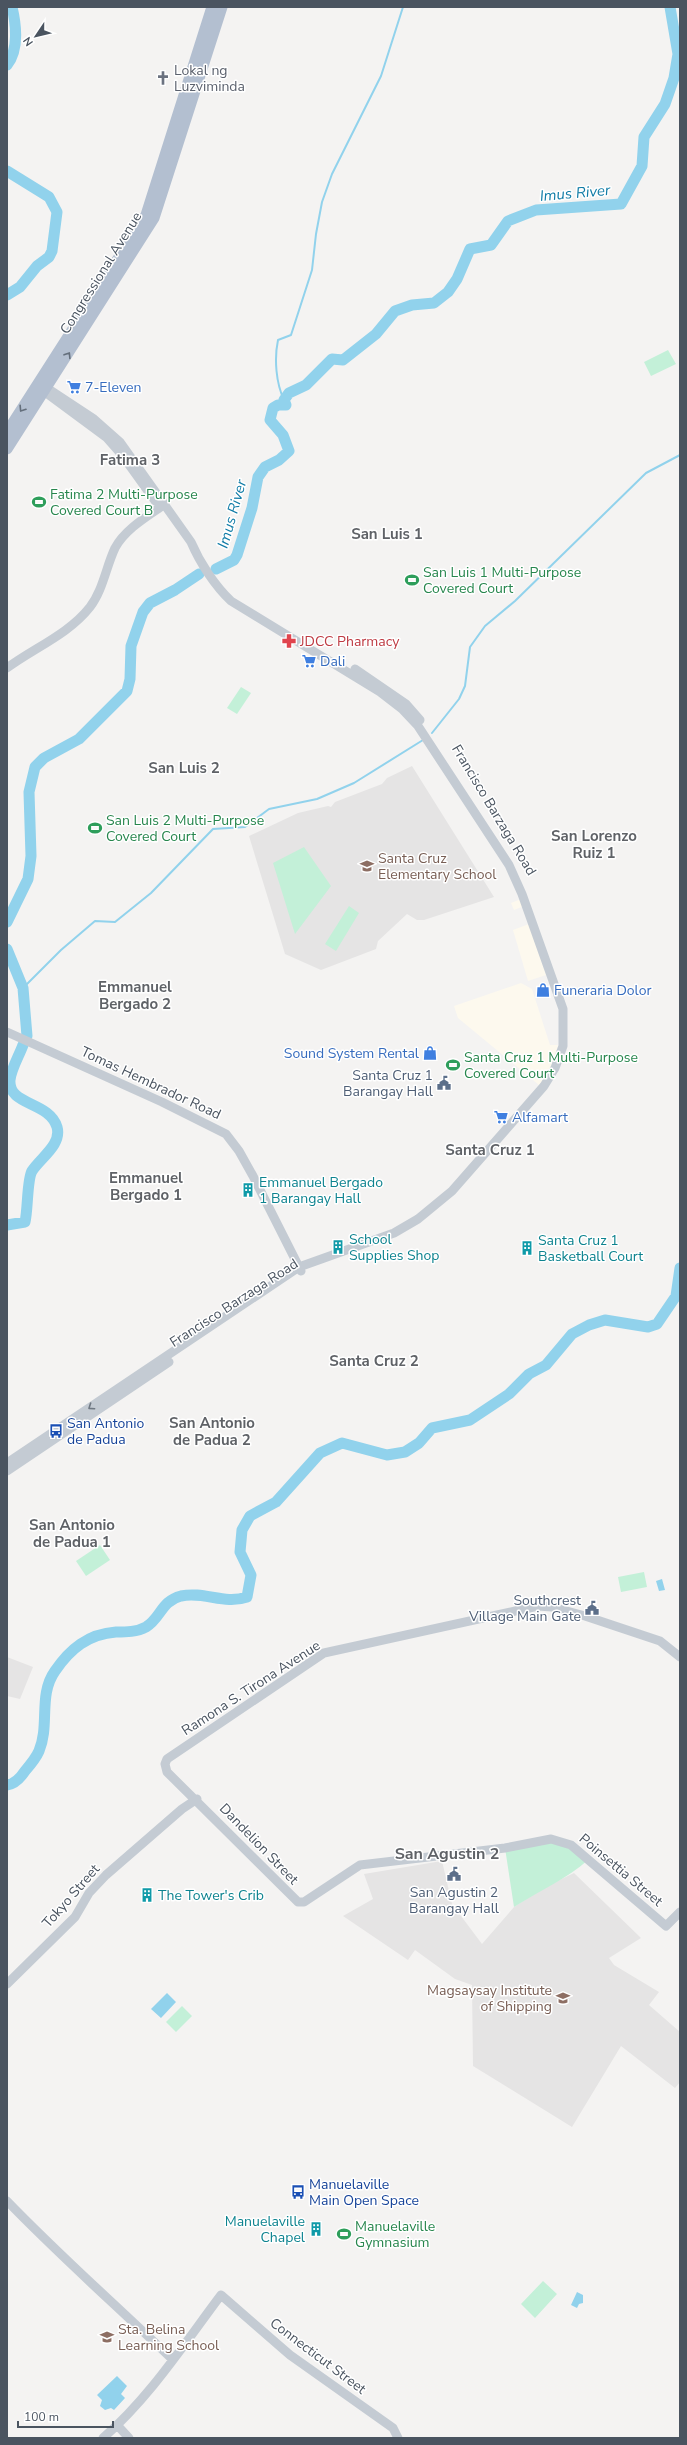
<svg xmlns="http://www.w3.org/2000/svg" width="687" height="2445" viewBox="0 0 687 2445" font-family="'Nunito Sans',sans-serif">
<style>
.commercial{fill:#fdf9ee}
.education{fill:#e5e4e4}
.green{fill:#c3f0d8}
.water{fill:#91d2ec}
.lines{fill:none;stroke-linecap:round;stroke-linejoin:round}
.stream{stroke:#91d2ec;stroke-width:2}
.river{stroke:#91d2ec;stroke-width:11}
.minor{stroke:#c4cbd3;stroke-width:9}
.major{stroke:#b3bfd0;stroke-width:11}
.oneway{stroke:#646f7c}
.oneway2{stroke:#6f7882}
.labels{text-anchor:middle;dominant-baseline:central;stroke-width:3;stroke-linejoin:round;paint-order:stroke}
.worship-label{font-size:14px;fill:#5b616d;stroke:#fff;text-anchor:start}
.street-label{font-size:14px;fill:#4a5460;stroke:#fff}
.shop-label{font-size:14px;fill:#366cbe;stroke:#fff;text-anchor:start}
.leisure-label{font-size:14px;fill:#27864d;stroke:#fff;text-anchor:start}
.health-label{font-size:14px;fill:#be3a42;stroke:#fff;text-anchor:start}
.education-label{font-size:14px;fill:#785e54;stroke:#fff;text-anchor:start}
.service-label{font-size:14px;fill:#4e5e75;stroke:#fff;text-anchor:end}
.culture-label{font-size:14px;fill:#0d838f;stroke:#fff;text-anchor:start}
.transit-label{font-size:14px;fill:#164399;stroke:#fff;text-anchor:start}
.water-label{font-size:15px;font-style:italic;fill:#0f7ba6;stroke:#fff}
.neighbourhood-label{font-size:15px;font-weight:bold;fill:#5f6267;stroke:#fff}
.quarter-label{font-size:16px;font-weight:bold;fill:#5f6267;stroke:#fff}
</style>
<rect width="100%" height="100%" fill="#f4f3f2"/>
<path class="commercial" d="M521,899L524,906L514,910L511,903Z
M529,924L546,975L528,981L513,930Z
M521,983L532,989L550,1045H558L551,1070L539,1085L458,1018L454,1006Z"/>
<path class="education" d="M412,766L494,897L424,920H417L407,914L378,941L376,949L321,970L285,954L249,836L298,813L328,806L331,807L335,802L382,784L387,778Z
M7,1657L33,1667L20,1699L7,1696Z
M442,1861L452,1904L482,1944L514,1907L543,1888L574,1873L641,1938L609,1958L614,1965L659,1992L649,2005L680,2032V2082L675,2088L621,2046L572,2127L473,2066L472,1985L455,1979L415,1950L408,1960L343,1916L373,1899L364,1874Z"/>
<path class="green" d="M668,350L676,364L651,376L644,362Z
M241,687L251,693L237,714L227,708Z
M304,847L331,886L295,934L273,863Z
M349,906L359,913L336,951L325,944Z
M100,1545L110,1560L86,1576L76,1561Z
M644,1572L647,1587L621,1592L618,1577Z
M551,1839L589,1859C567,1879 539,1891 514,1907L505,1848Z
M182,2006L192,2016L176,2032L166,2022Z
M543,2281L557,2294L535,2318L521,2304Z"/>
<path class="water" d="M662,1579L665,1590L659,1591L656,1581Z
M167,1993L176,2002L161,2018L151,2009Z
M577,2292L583,2295V2303L579,2304L577,2308L571,2305Z
M117,2376L127,2386L121,2394L125,2398L114,2410L111,2408L105,2410L100,2406L102,2400L97,2395Z"/>
<g class="lines">
<path class="stream" d="M284,400C276,383 274,359 278,340L291,335L312,270L316,234L322,202L332,174L381,76L403,7
M432,733L459,699L465,686L470,647L485,626L515,601L646,473L680,455
M23,988L61,950L95,921L115,922L151,893L213,829L245,827L269,809L317,799L354,783L423,740"/>
<path class="river" d="M7,65C19,50 16,24 12,7
M7,171L49,197L57,212L52,251L49,257L37,266L20,287L7,295
M216,569L234,560L237,555L252,508L258,477L265,467L279,460L289,451L283,435L270,420L273,408L278,405H286L284,400L289,393L306,385L332,359L343,360L376,334L395,311L412,305L434,303L448,292L457,279L470,249L491,245L508,221L536,210L621,204L642,166L644,137L665,104L674,78L678,54L670,7
M7,922L28,879L31,856L29,792L35,767L44,758L79,739L127,691L130,679L131,646L143,612L150,603L175,590L199,574
M7,949L23,988L27,1036
M7,1225L25,1222C28,1210 27,1179 32,1171C40,1158 62,1145 57,1127C49,1101 8,1106 10,1080C11,1069 19,1056 23,1045
M7,1785C15,1784 21,1777 25,1771C31,1764 36,1758 39,1751C50,1725 38,1695 55,1671C70,1649 88,1634 116,1632C126,1632 137,1632 146,1627C161,1618 161,1601 181,1596C205,1591 224,1605 247,1597L251,1575L240,1552L242,1530L250,1516L276,1502L320,1453L342,1443L387,1455L405,1452L419,1443L432,1428L470,1420L509,1394L529,1374L546,1365L572,1334L589,1325L605,1320L648,1327L657,1324L676,1296L680,1268"/>
<path class="minor" d="M38,387L107,438L122,455L155,501
M7,668C34,648 69,634 90,607C103,590 106,567 115,548C125,529 148,516 165,504
M355,669L406,704L420,720
M7,1032L162,1102L226,1134L239,1151L253,1176L301,1271
M7,1463L299,1267L394,1233L418,1219L452,1191L544,1086L555,1068L563,1046V1009L522,894L509,865L418,726L402,709L380,692L231,601C215,586 200,563 191,542L120,442L94,419L47,388L40,386
M7,1471L169,1362
M680,1657L660,1641L585,1616L552,1607L538,1606L324,1653L167,1759L165,1764L167,1772L298,1902H304L360,1865L505,1848L551,1839L571,1845L666,1926L680,1912
M7,1984L75,1917L89,1893L106,1875L182,1809L197,1799
M7,2201C60,2256 118,2307 173,2360
M118,2426L129,2438
M103,2438C150,2397 184,2344 221,2295L290,2355L393,2428L398,2438"/>
<path class="major" d="M7,432L146,215L212,7
M7,449L154,218L222,7"/>
</g>
<defs><path id="oneway-chevron" d="M-2-3.5L2.5 0L-2 3.5" fill="none" stroke-width="1.6" stroke-linecap="round" stroke-linejoin="round"/></defs>
<g class="oneway">
<use href="#oneway-chevron" transform="translate(68 355) rotate(-58)"/>
<use href="#oneway-chevron" transform="translate(22 409) rotate(123)"/>
</g>
<use class="oneway2" href="#oneway-chevron" transform="translate(91 1407) rotate(146)"/>
<defs>
<symbol id="church-bare" viewBox="-9 -9 18 18"><path d="M-1.2-6h2.4v3.5h3.3v2.4h-3.3V6h-2.4V-.1h-3.3v-2.4h3.3Z" fill="#6b7280" stroke="#fff" stroke-width="2.5" paint-order="stroke"/></symbol>
<symbol id="supermarket-bare" viewBox="-9 -9 18 18"><path d="M-6-5.5h2.5l.6 2H6L4.5 2H-2.5L-4.4-4H-6ZM-1.5 3.2a1.3 1.3 0 1 0 .1 0ZM3 3.2a1.3 1.3 0 1 0 .1 0Z" fill="#3f7fe0" stroke="#fff" stroke-width="2.5" paint-order="stroke"/></symbol>
<symbol id="stadium-bare" viewBox="-9 -9 18 18"><path d="M0-5a6.5 5 0 1 0 0 10a6.5 5 0 1 0 0-10ZM-3.5-1.8h7v3.6h-7Z" fill="#2e9e5b" stroke="#fff" stroke-width="2.5" paint-order="stroke"/></symbol>
<symbol id="pharmacy-bare" viewBox="-9 -9 18 18"><path d="M-2-6h4v4h4v4h-4v4h-4v-4h-4v-4h4Z" fill="#e0444e" stroke="#fff" stroke-width="2.5" paint-order="stroke"/></symbol>
<symbol id="school-bare" viewBox="-9 -9 18 18"><path d="M0-5L7-2L0 1L-7-2ZM-4 1L0 2.5L4 1V4Q0 6-4 4Z" fill="#8d6e63" stroke="#fff" stroke-width="2.5" paint-order="stroke"/></symbol>
<symbol id="shop-bare" viewBox="-9 -9 18 18"><path d="M-5-2.5h2.3a2.7 3.5 0 0 1 5.4 0H5L5.5 6h-11ZM-1.5-2.5h3a1.5 2.3 0 0 0-3 0Z" fill="#3f7fe0" stroke="#fff" stroke-width="2.5" paint-order="stroke"/></symbol>
<symbol id="civic-bare" viewBox="-9 -9 18 18"><path d="M-.6-6.5H3V-4.5H.6V-3L4-1V1h2V6H-6V1h2V-1L-.6-3ZM-1.2 2.5V6h2.4V2.5Z" fill="#5c6f8a" stroke="#fff" stroke-width="2.5" paint-order="stroke"/></symbol>
<symbol id="building-bare" viewBox="-9 -9 18 18"><path d="M-4-6H4V6H1V3H-1V6H-4ZM-2.5-4.3h1.7v1.8h-1.7ZM.8-4.3h1.7v1.8H.8ZM-2.5-1h1.7V.8h-1.7ZM.8-1h1.7V.8H.8Z" fill="#0f9aa8" stroke="#fff" stroke-width="2.5" paint-order="stroke"/></symbol>
<symbol id="bus-bare" viewBox="-9 -9 18 18"><path d="M-5-6H5V4H4V6H2V4H-2V6H-4V4H-5ZM-3.5-4V0h7V-4ZM-3.5 1.2v1.5H-2V1.2ZM2 1.2v1.5H3.5V1.2Z" fill="#1a4fb4" stroke="#fff" stroke-width="2.5" paint-order="stroke"/></symbol>
<symbol id="university-bare" viewBox="-9 -9 18 18"><path d="M0-5L7-2L0 1L-7-2ZM-4 1L0 2.5L4 1V4Q0 6-4 4Z" fill="#8d6e63" stroke="#fff" stroke-width="2.5" paint-order="stroke"/></symbol>
</defs>
<g fill-rule="evenodd">
<use href="#church-bare" x="153" y="68" width="20" height="20"/>
<use href="#supermarket-bare" x="64" y="377" width="20" height="20"/>
<use href="#stadium-bare" x="29" y="492" width="20" height="20"/>
<use href="#stadium-bare" x="402" y="570" width="20" height="20"/>
<use href="#pharmacy-bare" x="279" y="631" width="20" height="20"/>
<use href="#supermarket-bare" x="299" y="651" width="20" height="20"/>
<use href="#stadium-bare" x="85" y="818" width="20" height="20"/>
<use href="#school-bare" x="357" y="856" width="20" height="20"/>
<use href="#shop-bare" x="533" y="980" width="20" height="20"/>
<use href="#shop-bare" x="420" y="1043" width="20" height="20"/>
<use href="#stadium-bare" x="443" y="1055" width="20" height="20"/>
<use href="#civic-bare" x="434" y="1073" width="20" height="20"/>
<use href="#supermarket-bare" x="491" y="1107" width="20" height="20"/>
<use href="#building-bare" x="238" y="1180" width="20" height="20"/>
<use href="#building-bare" x="328" y="1237" width="20" height="20"/>
<use href="#building-bare" x="517" y="1238" width="20" height="20"/>
<use href="#bus-bare" x="46" y="1421" width="20" height="20"/>
<use href="#civic-bare" x="582" y="1598" width="20" height="20"/>
<use href="#civic-bare" x="444" y="1864" width="20" height="20"/>
<use href="#building-bare" x="137" y="1885" width="20" height="20"/>
<use href="#university-bare" x="553" y="1988" width="20" height="20"/>
<use href="#bus-bare" x="288" y="2182" width="20" height="20"/>
<use href="#building-bare" x="306" y="2219" width="20" height="20"/>
<use href="#stadium-bare" x="334" y="2224" width="20" height="20"/>
<use href="#school-bare" x="97" y="2327" width="20" height="20"/>
</g>
<g class="labels">
<g class="worship-label">
<text x="174" y="70">Lokal ng<tspan x="174" dy="16">Luzviminda</tspan></text>
</g>
<g class="street-label">
<text transform="translate(101 273) rotate(-58)">Congressional Avenue</text>
<text transform="translate(494 810) rotate(59)">Francisco Barzaga Road</text>
<text transform="translate(151 1083) rotate(25)">Tomas Hembrador Road</text>
<text transform="translate(234 1303) rotate(-33)">Francisco Barzaga Road</text>
<text transform="translate(251 1688) rotate(-33)">Ramona S. Tirona Avenue</text>
<text transform="translate(259 1844) rotate(46)">Dandelion Street</text>
<text transform="translate(621 1870) rotate(40)">Poinsettia Street</text>
<text transform="translate(71 1896) rotate(-49)">Tokyo Street</text>
<text transform="translate(318 2356) rotate(37)">Connecticut Street</text>
</g>
<g class="shop-label">
<text x="85" y="387">7-Eleven</text>
<text x="320" y="661">Dali</text>
<text x="554" y="990">Funeraria Dolor</text>
<text x="419" y="1053" text-anchor="end">Sound System Rental</text>
<text x="512" y="1117">Alfamart</text>
</g>
<g class="leisure-label">
<text x="50" y="494">Fatima 2 Multi-Purpose<tspan x="50" dy="16">Covered Court B</tspan></text>
<text x="423" y="572">San Luis 1 Multi-Purpose<tspan x="423" dy="16">Covered Court</tspan></text>
<text x="106" y="820">San Luis 2 Multi-Purpose<tspan x="106" dy="16">Covered Court</tspan></text>
<text x="464" y="1057">Santa Cruz 1 Multi-Purpose<tspan x="464" dy="16">Covered Court</tspan></text>
<text x="355" y="2226">Manuelaville<tspan x="355" dy="16">Gymnasium</tspan></text>
</g>
<g class="health-label">
<text x="300" y="641">JDCC Pharmacy</text>
</g>
<g class="education-label">
<text x="378" y="858">Santa Cruz<tspan x="378" dy="16">Elementary School</tspan></text>
<text x="552" y="1990" text-anchor="end">Magsaysay Institute<tspan x="552" dy="16">of Shipping</tspan></text>
<text x="118" y="2329">Sta. Belina<tspan x="118" dy="16">Learning School</tspan></text>
</g>
<g class="service-label">
<text x="433" y="1075">Santa Cruz 1<tspan x="433" dy="16">Barangay Hall</tspan></text>
<text x="581" y="1600">Southcrest<tspan x="581" dy="16">Village Main Gate</tspan></text>
<text x="454" y="1892" text-anchor="middle">San Agustin 2<tspan x="454" dy="16">Barangay Hall</tspan></text>
</g>
<g class="culture-label">
<text x="259" y="1182">Emmanuel Bergado<tspan x="259" dy="16">1 Barangay Hall</tspan></text>
<text x="349" y="1239">School<tspan x="349" dy="16">Supplies Shop</tspan></text>
<text x="538" y="1240">Santa Cruz 1<tspan x="538" dy="16">Basketball Court</tspan></text>
<text x="158" y="1895">The Tower's Crib</text>
<text x="305" y="2221" text-anchor="end">Manuelaville<tspan x="305" dy="16">Chapel</tspan></text>
</g>
<g class="transit-label">
<text x="67" y="1423">San Antonio<tspan x="67" dy="16">de Padua</tspan></text>
<text x="309" y="2184">Manuelaville<tspan x="309" dy="16">Main Open Space</tspan></text>
</g>
<g class="water-label">
<text transform="translate(575 193) rotate(-5)">Imus River</text>
<text transform="translate(232 514) rotate(-74)">Imus River</text>
</g>
<g class="neighbourhood-label">
<text x="130" y="460">Fatima 3</text>
<text x="387" y="534">San Luis 1</text>
<text x="184" y="768">San Luis 2</text>
<text x="594" y="836">San Lorenzo<tspan x="594" dy="17">Ruiz 1</tspan></text>
<text x="135" y="987">Emmanuel<tspan x="135" dy="17">Bergado 2</tspan></text>
<text x="490" y="1150">Santa Cruz 1</text>
<text x="146" y="1178">Emmanuel<tspan x="146" dy="17">Bergado 1</tspan></text>
<text x="374" y="1361">Santa Cruz 2</text>
<text x="212" y="1423">San Antonio<tspan x="212" dy="17">de Padua 2</tspan></text>
<text x="72" y="1525">San Antonio<tspan x="72" dy="17">de Padua 1</tspan></text>
</g>
<g class="quarter-label">
<text x="447" y="1854">San Agustin 2</text>
</g>
</g>
<rect width="687" height="2445" fill="none" stroke="#4a5460" stroke-width="16"/>
<g transform="translate(36 36) rotate(235)" stroke="#ffffff" stroke-width="3" paint-order="stroke">
<path d="M0-3L7 15L0 10L-7 15Z" fill="#4a5460"/>
<text y="-6" font-size="11" font-weight="bold" text-anchor="middle" fill="#4a5460">N</text>
</g>
<path d="M18 2421v6h95v-6" fill="none" stroke="#4a5460" stroke-width="2"/>
<text x="24" y="2421" font-size="12" fill="#4a5460" stroke="#ffffff" stroke-width="3" paint-order="stroke">100 m</text>
</svg>
